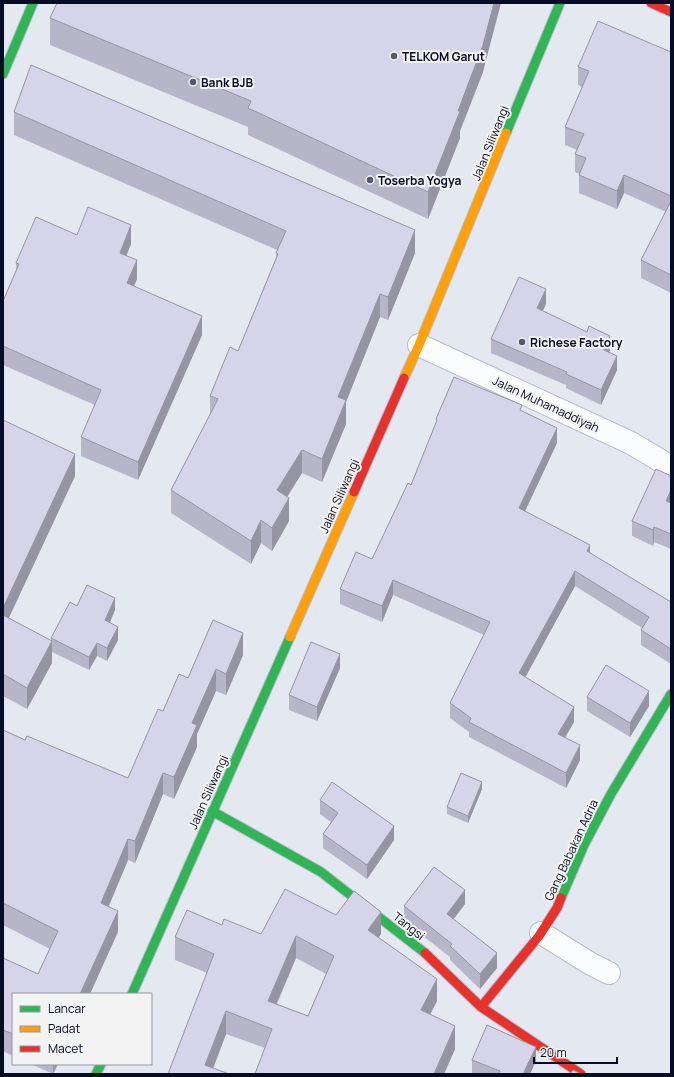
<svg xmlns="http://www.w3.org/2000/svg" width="674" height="1077" viewBox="0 0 674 1077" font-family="Manrope,sans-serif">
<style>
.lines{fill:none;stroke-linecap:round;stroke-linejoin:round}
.street-casing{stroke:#b6bccc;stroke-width:24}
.fast-casing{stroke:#b6bccc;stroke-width:11}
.slow-casing{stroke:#b6bccc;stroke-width:11}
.jam-casing{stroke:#b6bccc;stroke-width:11}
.street{stroke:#fbfcfd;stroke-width:22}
.fast{stroke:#30b455;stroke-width:9}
.slow{stroke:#ff9f0a;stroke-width:9}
.jam{stroke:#e5322d;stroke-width:9}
.wall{fill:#b7b6c8;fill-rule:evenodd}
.shaded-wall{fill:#9594a2}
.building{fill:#d5d4e8;stroke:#9594a2;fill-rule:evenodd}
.poi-dot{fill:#54596b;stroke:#f3f3f3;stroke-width:1.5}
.labels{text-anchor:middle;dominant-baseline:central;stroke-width:4;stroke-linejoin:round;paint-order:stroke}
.poi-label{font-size:12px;font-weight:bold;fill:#060c24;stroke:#f3f3f3;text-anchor:start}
.street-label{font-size:12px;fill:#060c24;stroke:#f3f3f3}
</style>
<rect width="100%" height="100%" fill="#e4e8f0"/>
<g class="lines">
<defs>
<path id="street" d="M419,345L631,443L671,467
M541,933L591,964L609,973"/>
<path id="fast" d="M3,74L33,3
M506,133L560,3
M212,811L321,872L425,953
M561,898L584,845L611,794L671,694
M132,994L290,637
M96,1074L101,1064"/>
<path id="slow" d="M404,378L419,345L506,133
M290,637L354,492"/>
<path id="jam" d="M651,3L671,12
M354,492L404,378
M425,953L481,1007L581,1074
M481,1007L539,936L557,908L561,898"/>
</defs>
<use href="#street" class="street-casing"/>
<use href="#fast" class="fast-casing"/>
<use href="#slow" class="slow-casing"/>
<use href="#jam" class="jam-casing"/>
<use href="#street" class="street"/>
<use href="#fast" class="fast"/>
<use href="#slow" class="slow"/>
<use href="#jam" class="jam"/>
</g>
<path class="wall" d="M50,18L483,72L460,131V138L428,219L248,135V127L50,45Z
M671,52V293L641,278V260L666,212L624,193L617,209L579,193V175L580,174L575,172V154L577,150L565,145V127L582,87L578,85V67Z
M14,112L415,253L388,320L380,317L346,402V424L322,482L302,473L287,497L289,521L272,551L261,543L251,564L171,513V490L210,415V396L238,351L276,258V253L277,250L14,135Z
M77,235L131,244L126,256L137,279L134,286L202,335L138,480L81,456V437L95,405L3,365V301L16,272V263Z
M546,304L542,311L610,350L609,352L617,370L601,405L566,388V385L491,353V339Z
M522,411L557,443L525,511L590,553L671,602V664L641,645V630L642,628L575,586L525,677L574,722L565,738L580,760L566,788L469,737V732L450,718V703L484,635L393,595L382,622L340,604V589L372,559L411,485L436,424V419Z
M3,420L75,476L9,618L51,641V638L77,606L115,610L110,623L118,640L107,661L97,656L89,670L52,652V663L27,709L3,696Z
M671,476V549L654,542L653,546L632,536V521Z
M243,655L226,695L216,691L197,734V747L174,799L163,794L135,863L128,860L109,906L118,932L13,994V1056L3,1051V958L38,974L50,949L3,925V730L25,740L128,778L163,711L188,678Z
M340,668L317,721L289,710V695Z
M587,697L649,706L630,737L587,711Z
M482,789L468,823L447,814V807Z
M320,800L394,840L367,879L323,848V834L331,822L320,814Z
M465,904L453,919L497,968L480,989L450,960V957L404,921V906Z
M336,915L381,934L378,938L437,1001L430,1014L455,1049L444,1074H255L265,1048L226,1034L213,1068L168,1074L207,973L175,960V937L222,925L261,934ZM296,958L326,974L308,1016L277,1004Z
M472,1060L536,1061L530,1074H472Z
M31,1064H58L53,1074Z"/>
<path class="shaded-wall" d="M494,3H501L483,72L460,131V138L428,219V192L458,111Z
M624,175V193L617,209V191Z
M131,225V244L120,271V253Z
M415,230V253L388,320V297Z
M137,260V279L127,301V283Z
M546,289V304L537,323V308Z
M380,294V317L346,402V424L322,482V459L338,397Z
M202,316V335L138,480V462Z
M610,336V350L604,364V350Z
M617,356V370L601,405V390Z
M557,428V443L519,524V508Z
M302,450V473L277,513V490Z
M75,454V476L3,630V608Z
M671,490V506L666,501Z
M289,498V521L272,551V528Z
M261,520V543L251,564V541Z
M654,527V542L653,546V530Z
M590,545V560L587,551Z
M575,571V586L519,689V673Z
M393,580V595L382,622V606Z
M115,598V610L105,633V620Z
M118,627V640L107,661V648Z
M243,633V655L226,695V674Z
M52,641V663L27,709V688Z
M97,643V656L89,670V657Z
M340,654V668L317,721V707Z
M216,669V691L197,734V747L174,799V777L192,723Z
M649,691V706L630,737V723Z
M574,707V722L558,749V734Z
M580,745V760L566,788V773Z
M163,773V794L135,863V841Z
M482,782V789L468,823V816Z
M394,826V840L367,879V865Z
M128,839V860L101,924V903Z
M465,890V904L447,928V914Z
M118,911V932L90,994H80Z
M381,912V934L368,953V930Z
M296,936V958L268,1023V1001Z
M497,953V968L480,989V974Z
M437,979V1001L421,1032V1010Z
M226,1011V1034L211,1074L205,1065Z
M455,1026V1049L444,1074H434Z
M536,1047V1061L530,1074H523Z
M53,1064H58L53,1074Z"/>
<path class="building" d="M57,3H494L483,45L458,111H460L428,192L248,108L251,101L50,18Z
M598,21L671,52V196L624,175L617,191L579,175L586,158L575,154L584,134L565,127L589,71L578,67Z
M31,65L415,230L388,297L380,294L338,397L346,400L322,459L302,450L277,490L289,498L272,528L261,520L251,541L171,490L218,399L210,396L230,347L238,351L278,254L276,253L286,231L14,112Z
M671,201V275L641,260Z
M88,207L131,225L120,253L137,260L127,283L202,316L138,462L81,437L101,390L3,346V301L19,264L16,263L36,217L77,235Z
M519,277L546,289L537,308L587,332L589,326L610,336L604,350L617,356L601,390L566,374L567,372L491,339Z
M454,377L522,405L520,410L557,428L519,508L590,545L587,551L671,602V649L641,630L649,617L575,571L519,673L574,707L558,734L580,745L566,773L469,722L471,718L450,703L490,622L393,580L382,606L340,589L356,552L372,559L408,483L411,485L437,420L436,419Z
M3,420L75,454L3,608Z
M656,469L671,476V490L666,501L671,503V534L654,527L653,530L632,521Z
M87,585L115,598L105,620L118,627L107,648L97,643L89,657L51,638L70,602L77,606Z
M3,615L52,641L27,688L3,674Z
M213,620L243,633L226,674L216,669L192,723L197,725L174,777L163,773L135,841L128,839L101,903L118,911L80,994H13V1034L3,1030V958L38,974L58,931L3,903V730L25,740L27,736L128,778L158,709L163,711L179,674L188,678Z
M311,642L340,654L317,707L289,695Z
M606,665L649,691L630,723L587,697Z
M461,773L482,782L468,816L447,807Z
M332,782L394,826L367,865L323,834L338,813L320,800Z
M434,867L465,890L447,914L497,953L480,974L450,946L452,944L404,906Z
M285,889L336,915L354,891L381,912L368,930L437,979L421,1010L455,1026L434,1074H255L272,1029L226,1011L205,1065L229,1074H168L214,954L175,937L187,910L222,925L224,919L261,934ZM296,936L334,956L308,1016L268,1001Z
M487,1025L536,1047L523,1074H500L499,1073L500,1071L472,1060Z
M573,1070L581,1074H570Z"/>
<g class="poi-dot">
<circle cx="394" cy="56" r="4"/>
<circle cx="193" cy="82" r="4"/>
<circle cx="370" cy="180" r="4"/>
<circle cx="522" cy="342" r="4"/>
</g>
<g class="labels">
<g class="poi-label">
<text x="402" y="56">TELKOM Garut</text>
<text x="201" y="82">Bank BJB</text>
<text x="378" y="180">Toserba Yogya</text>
<text x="530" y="342">Richese Factory</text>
</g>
<g class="street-label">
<text transform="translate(490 143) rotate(-68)">Jalan Siliwangi</text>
<text transform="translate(546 404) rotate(25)">Jalan Muhamaddiyah</text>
<text transform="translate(339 496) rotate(-66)">Jalan Siliwangi</text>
<text transform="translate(208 792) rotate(-66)">Jalan Siliwangi</text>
<text transform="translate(571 850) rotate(-65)">Gang Babakan Adria</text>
<text transform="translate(409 926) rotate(38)">Tangsi</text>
</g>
</g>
<rect width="674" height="1077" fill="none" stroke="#060c24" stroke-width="8"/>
<rect x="12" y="993" width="140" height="72" fill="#f3f3f3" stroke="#9497a0"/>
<rect x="20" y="1006" width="20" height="6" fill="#30b455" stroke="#9497a0"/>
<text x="48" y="1013" font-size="12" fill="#060c24">Lancar</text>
<rect x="20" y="1026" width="20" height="6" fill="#ff9f0a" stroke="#9497a0"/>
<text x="48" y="1033" font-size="12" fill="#060c24">Padat</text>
<rect x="20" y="1046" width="20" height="6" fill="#e5322d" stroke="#9497a0"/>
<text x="48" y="1053" font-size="12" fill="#060c24">Macet</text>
<path d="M534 1057v6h83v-6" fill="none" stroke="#060c24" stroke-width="2"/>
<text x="540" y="1057" font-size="12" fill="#060c24" stroke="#f3f3f3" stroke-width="3" paint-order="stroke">20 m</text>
</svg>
